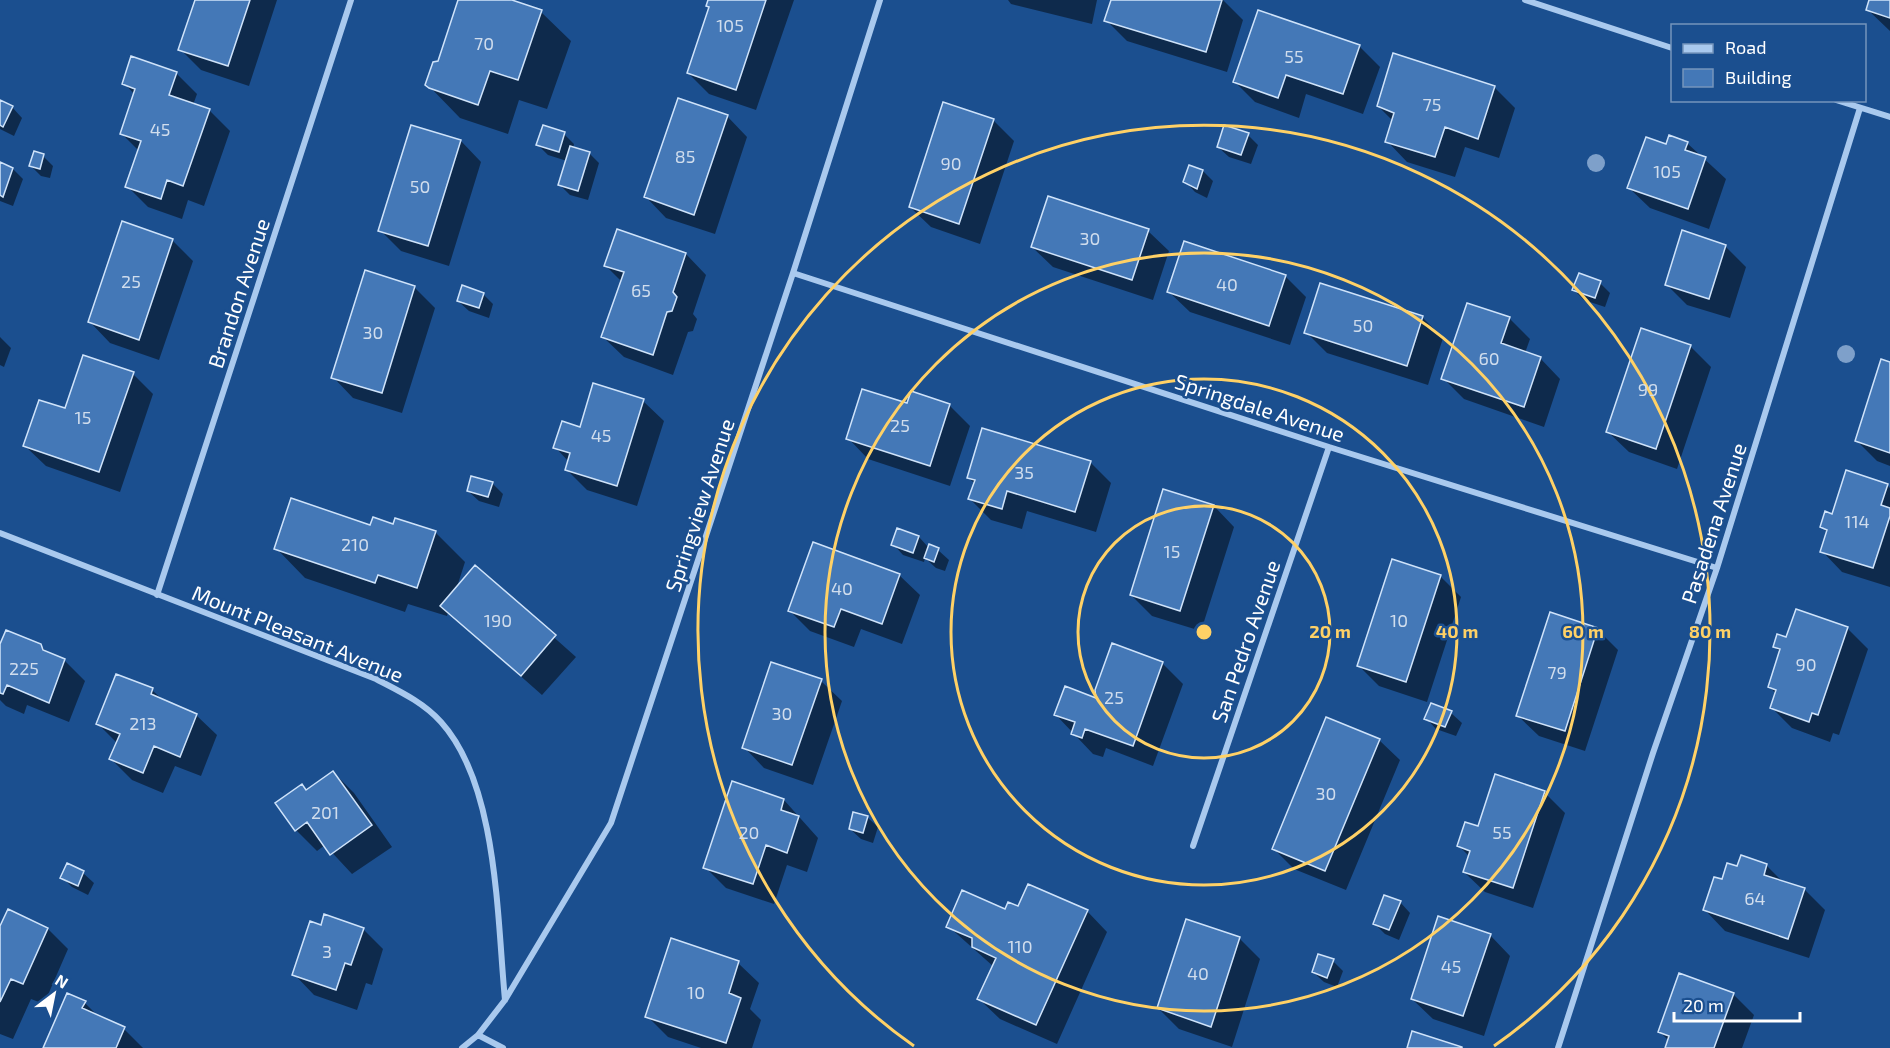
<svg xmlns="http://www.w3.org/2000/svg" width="1890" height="1048" viewBox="0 0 1890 1048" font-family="'Exo 2',sans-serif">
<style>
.shadow{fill:#0007}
.building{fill:#4478b7;stroke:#cfe3fa;stroke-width:1.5}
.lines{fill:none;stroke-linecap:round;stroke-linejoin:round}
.minor{stroke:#a9c9ee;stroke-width:6}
.tree{fill:#7ea0ca}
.ring{fill:none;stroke:#ffd166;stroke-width:3}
.labels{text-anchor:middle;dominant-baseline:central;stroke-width:5;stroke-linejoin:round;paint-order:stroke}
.number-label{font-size:18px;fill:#d0dded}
.street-label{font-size:21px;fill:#fff;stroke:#1b4f8f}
.centre{fill:#ffd166;stroke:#1b4f8f;stroke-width:3}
.ring-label{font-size:18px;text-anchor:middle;font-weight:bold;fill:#ffd166;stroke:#1b4f8f;stroke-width:5;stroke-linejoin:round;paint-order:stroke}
</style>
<rect width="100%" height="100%" fill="#1b4f8f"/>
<path class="shadow" d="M196,0H277L249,86L201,70L180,49Z
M460,0H508L541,12L571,41L547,109L519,100L508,134L460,118L427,84L439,62Z
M709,0H794L756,110L709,94L688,73L710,8L707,6Z
M1008,0H1097L1092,24L1011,4Z
M1112,0H1223L1243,20L1227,72L1127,41L1106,20Z
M1871,0H1890V31L1868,10Z
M1359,46L1380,67L1363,114L1306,94L1299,118L1255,102L1234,81Z
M176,73L197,94L193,105L210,111L230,131L204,206L188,200L182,219L148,207L127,186L139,151L121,133L135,95L124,83Z
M1494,87L1515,108L1499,158L1465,147L1455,177L1407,162L1387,141L1393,121L1378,106Z
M0,102L12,107L22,118L14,136L0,129Z
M727,116L747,137L715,234L666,218L646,197Z
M993,120L1014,141L980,244L931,227L910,207Z
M564,134L574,144L573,148L589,153L599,163L588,200L570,195L560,185L567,161L548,155L538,145Z
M1248,135L1258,145L1251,164L1229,157L1218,147Z
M461,141L481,162L449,266L401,251L380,230Z
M1687,143L1726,179L1709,229L1650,208L1629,188L1667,146Z
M43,156L53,166L50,178L41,176L31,166Z
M0,164L13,169L23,179L13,206L0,201Z
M1203,171L1213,181L1207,198L1195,192L1185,181Z
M1148,231L1169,251L1153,300L1053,267L1032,247Z
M172,240L193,261L159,360L110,343L90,322Z
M1725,246L1746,267L1730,318L1687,305L1667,285Z
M686,254L706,275L693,314L697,319L693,331L688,332L673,375L624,357L603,337L622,282L606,266Z
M366,272L415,288L435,308L402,413L353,398L333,377Z
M1285,276L1306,297L1290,345L1190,312L1169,292Z
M1600,283L1610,293L1605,307L1584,300L1574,290Z
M483,294L493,304L489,318L469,311L458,301Z
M1422,317L1443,338L1428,385L1327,353L1306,332Z
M1509,318L1530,339L1525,353L1540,358L1560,379L1544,427L1464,399L1443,378Z
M0,337L11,348L4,367L0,365Z
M1690,346L1711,367L1677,469L1629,452L1608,432Z
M1890,364V466L1877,461L1857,441Z
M133,374L153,394L120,492L46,466L25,446L66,410Z
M643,401L664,421L637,506L587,490L567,470L569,462L555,447L581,429Z
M908,405H949L970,426L950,486L868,459L848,438Z
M1090,462L1111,483L1096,532L1027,511L1022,529L991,520L970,499L975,484L968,477Z
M492,483L503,494L499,507L479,501L468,491Z
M1887,485L1890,488V587L1842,572L1822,551L1828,533L1821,527L1833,516Z
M1214,506L1234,527L1201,631L1152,616L1131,595Z
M371,526H394L435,532L465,562L456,590L475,567L576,657L542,695L448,612L447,616L408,604L405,612L305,578L276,548Z
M898,530L919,537L929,548L938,550L949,560L945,571L936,568L925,558L924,562L903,555L893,544Z
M899,575L920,595L902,644L861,629L854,647L810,631L790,611Z
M1440,576L1461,597L1427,702L1379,686L1359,666Z
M1551,614L1598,630L1618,650L1585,751L1539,736L1518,716Z
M1847,628L1868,649L1839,735L1833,733L1830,742L1792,728L1772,708L1776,694L1769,686L1781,653L1774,646L1787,639Z
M40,645L49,654L65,661L85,681L69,722L27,705L24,714L6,706L0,700V648Z
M1162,663L1183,684L1153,766L1106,748L1103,757L1093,754L1056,715L1098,700Z
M821,681L842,701L813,785L764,768L744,747Z
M152,690L164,701L196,715L217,735L201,776L175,766L163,793L132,780L111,759L117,743L98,724Z
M1431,705L1451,713L1462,723L1456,736L1436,729L1426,718Z
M1379,740L1400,760L1346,890L1294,869L1273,848Z
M333,772L354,793L392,847L352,874L325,845L317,851L296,830L307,791Z
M1544,792L1565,813L1533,908L1485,892L1464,872L1469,856L1459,846L1479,828Z
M784,800L818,838L807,872L787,865L774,904L726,888L705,867Z
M867,817L878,827L873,843L861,839L850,829Z
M67,865L83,873L94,883L88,895L72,887L62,877Z
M1766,865L1784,883L1804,889L1825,910L1809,958L1725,931L1705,910L1738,868Z
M1400,902L1410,913L1399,940L1385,934L1375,924Z
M1019,908L1087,911L1107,932L1057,1044L1000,1019L979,999L994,967L948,926Z
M1187,921L1240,939L1260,959L1232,1047L1179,1029L1158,1008Z
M322,927L363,929L383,949L372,985L366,983L357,1010L314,995L294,974Z
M0,929H48L68,949L44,1004L31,999L13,1039L0,1034Z
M1490,935L1510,956L1484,1036L1433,1019L1412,999Z
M1333,961L1343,971L1337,987L1324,982L1313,972Z
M738,963L759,983L750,1009L761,1020L752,1048H701L668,1037L647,1016Z
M1733,994L1754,1015L1742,1048H1667L1669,1041L1660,1032Z
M85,1003L100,1018L124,1029L143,1048H45Z"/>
<path class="building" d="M195,0H250L228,66L178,50Z
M458,0H512L542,10L518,80L490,71L478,105L429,88L425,85L433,62L438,61Z
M708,0H766L736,90L687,73L709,7L706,6Z
M1111,0H1222L1206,52L1104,21Z
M1869,0H1890V18L1866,10Z
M1258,10L1360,45L1343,94L1286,75L1278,98L1233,82Z
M1393,53L1495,86L1478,139L1445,127L1435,157L1385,142L1394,113L1377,106Z
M131,56L177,72L169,95L210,109L183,186L167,180L161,199L125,187L141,141L120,134L135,89L122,84Z
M678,98L728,115L694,215L644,197Z
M0,100L13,106L3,127L0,125Z
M943,102L994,119L959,224L909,207Z
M411,125L461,140L428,246L378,231Z
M543,125L565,132L559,152L536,145Z
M1224,125L1249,133L1241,155L1217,147Z
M1669,135L1688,142L1685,150L1706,157L1688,209L1627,188L1646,137L1666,144Z
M570,146L590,152L578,191L558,185Z
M34,151L44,154L40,169L29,166Z
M0,162L13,168L3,197L0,195Z
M1189,165L1203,170L1197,189L1183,182Z
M1048,196L1149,229L1132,280L1031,247Z
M122,221L173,239L139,340L88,322Z
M617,229L686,253L673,292L677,297L672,311L667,312L653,355L601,337L624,272L604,266Z
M1682,230L1726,245L1709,299L1665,285Z
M1184,241L1286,275L1269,326L1167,292Z
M365,270L415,286L382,393L331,378Z
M1579,273L1601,281L1595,298L1572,290Z
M1320,283L1423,316L1407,366L1304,333Z
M462,285L484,293L479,308L457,301Z
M1467,303L1510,317L1501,343L1541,357L1524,407L1441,379Z
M1641,328L1691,345L1656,449L1606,432Z
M83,355L134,372L99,472L23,446L39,400L65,408Z
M1881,359L1890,362V453L1855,441Z
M593,383L644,399L617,486L565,470L570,453L553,448L562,421L580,427Z
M862,389L907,403L911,391L950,404L930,466L846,439Z
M982,428L1091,461L1075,512L1007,491L1002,509L968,499L975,480L967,478Z
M1846,470L1888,484L1881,505L1890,508V516L1873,568L1820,552L1827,530L1820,527L1825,511L1832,514Z
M471,476L493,482L488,497L467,491Z
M1163,489L1214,505L1180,611L1130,595Z
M291,498L370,525L373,517L393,524L395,518L436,531L417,588L378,575L375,583L274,549Z
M897,528L919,536L913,553L891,545Z
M813,542L900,574L882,624L841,609L834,627L788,611Z
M929,544L939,548L934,562L924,558Z
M1392,559L1441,575L1406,682L1357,666Z
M475,565L556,635L521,676L440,606Z
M1796,609L1848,627L1818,715L1812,713L1809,722L1770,708L1776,690L1768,687L1780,649L1773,647L1777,634L1786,637Z
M1550,612L1598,628L1565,731L1516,716Z
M6,630L41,644L43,650L65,659L49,703L7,685L3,694L0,693V644Z
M1112,643L1163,662L1133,746L1085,729L1082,738L1071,734L1075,722L1054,715L1065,686L1096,698L1095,690Z
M771,662L822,679L792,765L742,748Z
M116,674L153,688L151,694L197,714L180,757L154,746L143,773L109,759L120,734L96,724Z
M1431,703L1452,711L1445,727L1424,719Z
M1326,717L1380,739L1325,871L1272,849Z
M333,771L372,825L330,855L307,822L295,831L275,803L302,784L306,790Z
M1495,774L1545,791L1513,888L1463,872L1470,851L1457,846L1465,822L1478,826Z
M732,781L784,799L781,810L799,816L787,853L766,845L753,884L703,868Z
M853,812L868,816L863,833L849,829Z
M1741,855L1767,864L1764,875L1805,888L1788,939L1703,910L1714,877L1722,879L1727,863L1737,866Z
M67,863L84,871L78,886L60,878Z
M1028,884L1088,910L1036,1025L977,999L996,958L972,947V938L946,927L962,890L1005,909L1008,902L1018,906Z
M1384,895L1401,901L1389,930L1373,924Z
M8,909L48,928L23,984L11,979L0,1002V926Z
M324,914L364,928L351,965L345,963L336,990L292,975L310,921L321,925Z
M1438,916L1491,934L1463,1016L1411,999Z
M1186,919L1240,937L1211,1027L1157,1008Z
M671,938L739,961L729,993L741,998L726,1043L645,1017Z
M1318,954L1334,959L1327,978L1312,972Z
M1679,973L1734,993L1714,1048H1665L1669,1036L1658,1032Z
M67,993L86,1001L82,1008L125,1027L116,1048H43Z
M1412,1031L1462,1047V1048H1407Z"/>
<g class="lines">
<path class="minor" d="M1525,0L1672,48
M1836,100L1890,117
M793,273L1329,447L1717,568
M0,533L376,679C399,691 423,702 441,722C498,785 497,918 505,1000
M157,595L351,0
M1193,846L1329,447
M478,1035L503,1048
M462,1048L478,1035L505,1000L611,823L793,273L880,0
M1558,1048L1653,753L1717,568L1860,108"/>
</g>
<g class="tree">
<circle cx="1596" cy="163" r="9"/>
<circle cx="1846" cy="354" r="9"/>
</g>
<g class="ring">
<circle cx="1204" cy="632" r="126"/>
<circle cx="1204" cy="632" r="253"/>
<circle cx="1204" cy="632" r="379"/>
<path d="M914 1046A506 506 0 1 1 1494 1046"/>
</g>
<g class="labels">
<g class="number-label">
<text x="730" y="25">105</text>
<text x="484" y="43">70</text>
<text x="1294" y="56">55</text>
<text x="1432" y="104">75</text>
<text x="160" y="129">45</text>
<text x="685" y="156">85</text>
<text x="951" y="163">90</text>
<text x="1667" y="171">105</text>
<text x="420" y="186">50</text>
<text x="1090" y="238">30</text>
<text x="131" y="281">25</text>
<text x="1227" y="284">40</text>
<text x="641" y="290">65</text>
<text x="1363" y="325">50</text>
<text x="373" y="332">30</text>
<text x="1489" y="358">60</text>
<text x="1648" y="389">99</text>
<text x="83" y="417">15</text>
<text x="900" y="425">25</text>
<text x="601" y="435">45</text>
<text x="1024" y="472">35</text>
<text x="1857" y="521">114</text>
<text x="355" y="544">210</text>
<text x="1172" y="551">15</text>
<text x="842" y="588">40</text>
<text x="498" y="620">190</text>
<text x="1399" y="620">10</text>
<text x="1806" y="664">90</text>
<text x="24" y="668">225</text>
<text x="1557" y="672">79</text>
<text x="1114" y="697">25</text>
<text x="782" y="713">30</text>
<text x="143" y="723">213</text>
<text x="1326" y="793">30</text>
<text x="325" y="812">201</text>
<text x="749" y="832">20</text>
<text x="1502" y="832">55</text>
<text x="1755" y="898">64</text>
<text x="1020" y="946">110</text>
<text x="327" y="951">3</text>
<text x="1451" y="966">45</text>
<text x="1198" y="973">40</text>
<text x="696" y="992">10</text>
</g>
<g class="street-label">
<text transform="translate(238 293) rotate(-72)">Brandon Avenue</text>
<text transform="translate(1260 407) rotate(18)">Springdale Avenue</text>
<text transform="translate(699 505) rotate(-72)">Springview Avenue</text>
<text transform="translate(1713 523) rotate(-72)">Pasadena Avenue</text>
<text transform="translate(298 633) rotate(22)">Mount Pleasant Avenue</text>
<text transform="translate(1245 641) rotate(-71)">San Pedro Avenue</text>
</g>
</g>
<circle cx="1204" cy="632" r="9" class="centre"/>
<g class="ring-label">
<text x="1330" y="638">20 m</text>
<text x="1457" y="638">40 m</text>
<text x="1583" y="638">60 m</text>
<text x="1710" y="638">80 m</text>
</g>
<rect x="1671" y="24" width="195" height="78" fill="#1b4f8f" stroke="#7695bc" stroke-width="1.5"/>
<rect x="1683" y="44" width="30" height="9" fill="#a9c9ee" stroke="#7695bc" stroke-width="1.5"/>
<text x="1725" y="54" font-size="18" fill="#ffffff">Road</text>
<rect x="1683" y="69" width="30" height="18" fill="#4478b7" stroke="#7695bc" stroke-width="1.5"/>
<text x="1725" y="84" font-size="18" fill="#ffffff">Building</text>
<g transform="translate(54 994) rotate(32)" stroke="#1b4f8f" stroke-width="4.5" paint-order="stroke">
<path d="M0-4.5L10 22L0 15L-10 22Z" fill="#ffffff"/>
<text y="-9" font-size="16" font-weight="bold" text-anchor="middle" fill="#ffffff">N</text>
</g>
<path d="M1674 1012v9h126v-9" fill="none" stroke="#ffffff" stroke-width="3"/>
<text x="1683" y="1012" font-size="18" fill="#ffffff" stroke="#1b4f8f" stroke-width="4.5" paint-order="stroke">20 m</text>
</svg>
